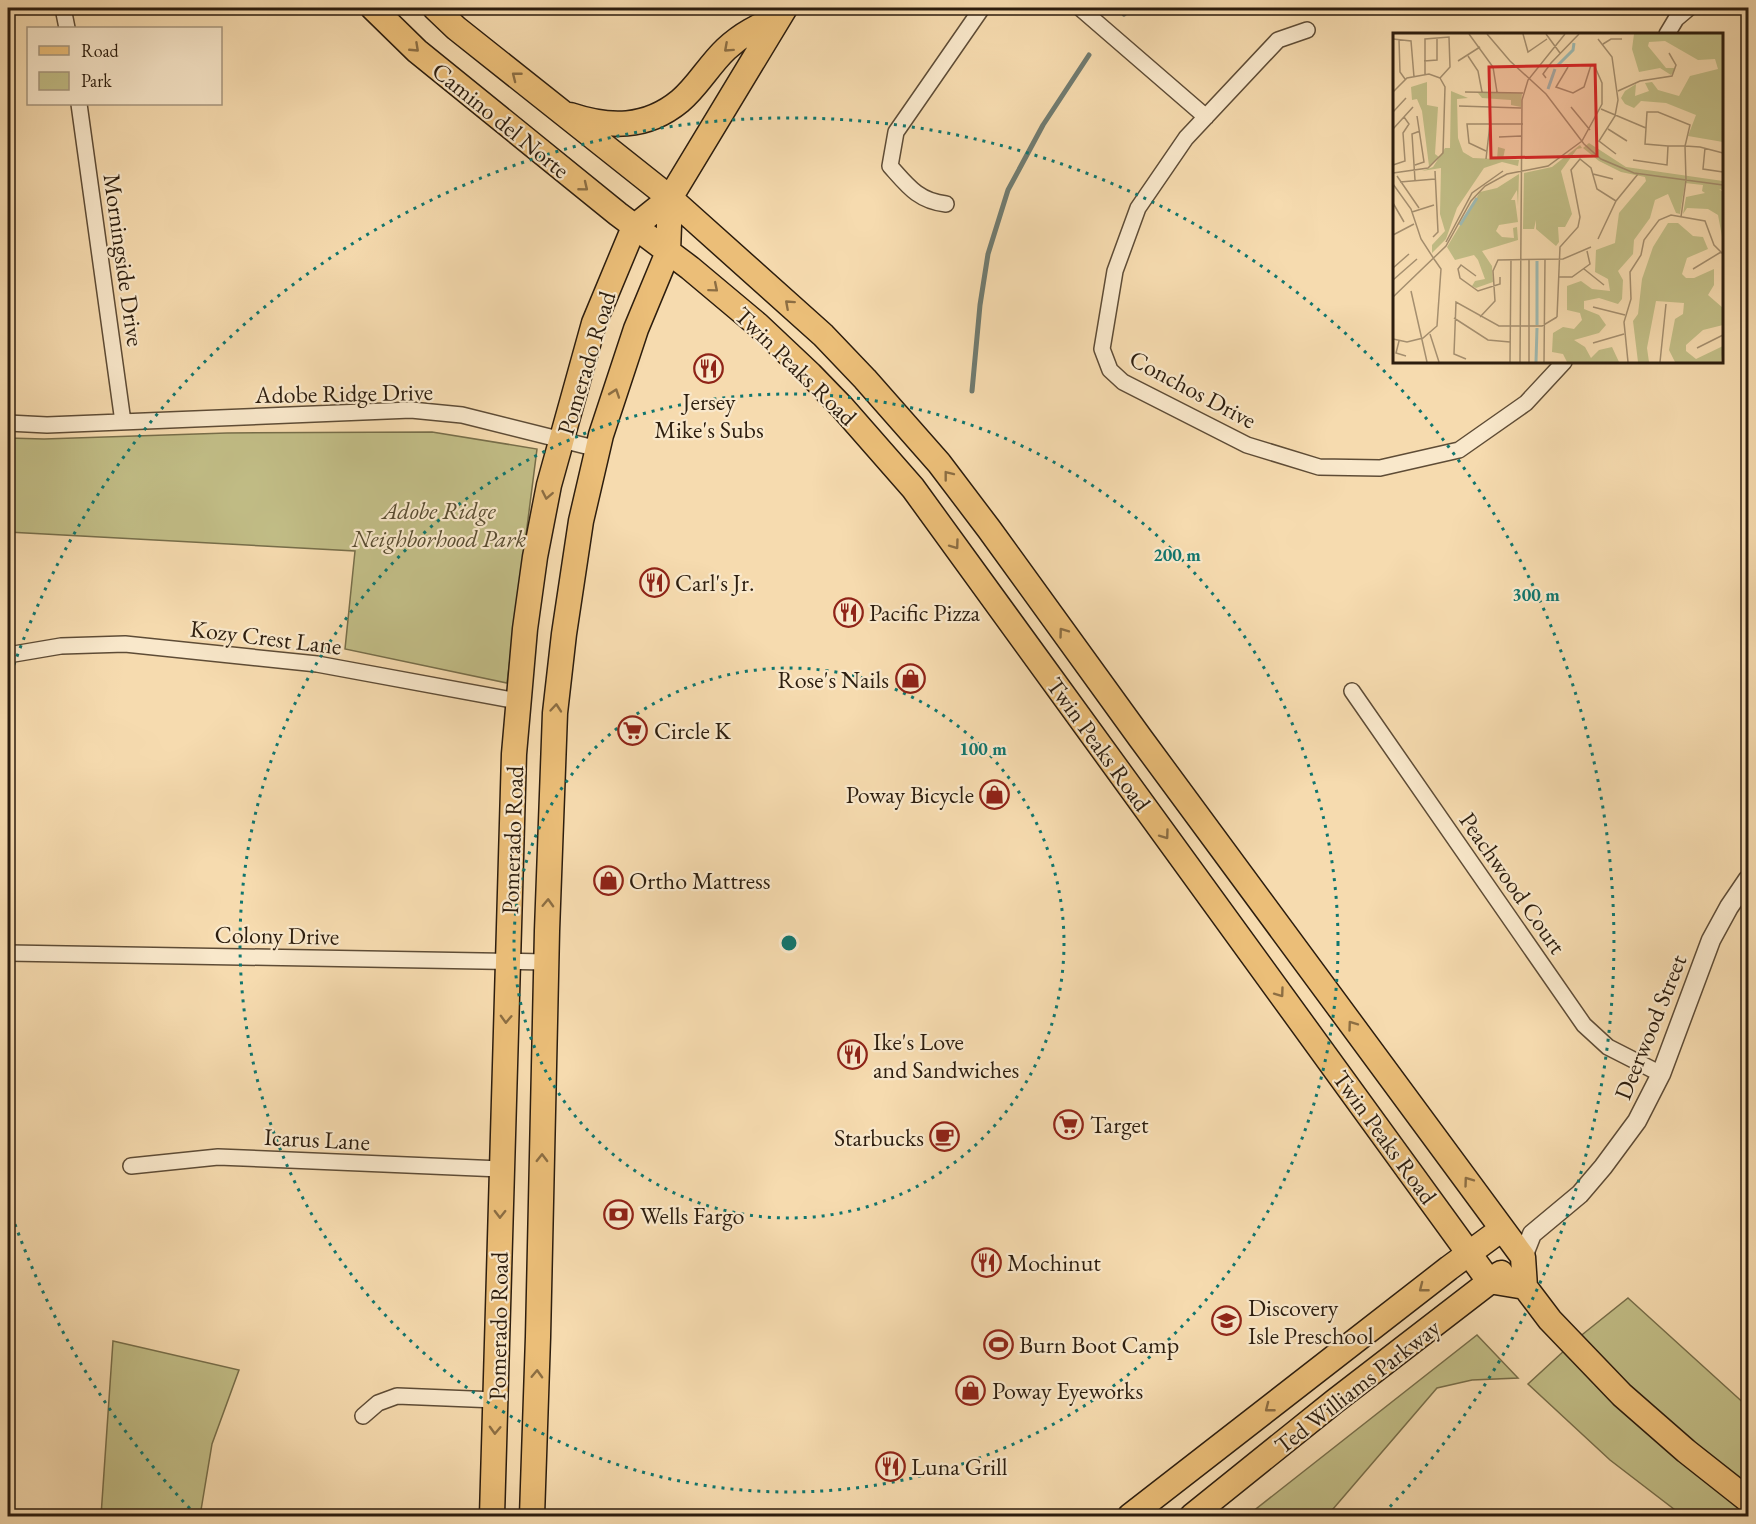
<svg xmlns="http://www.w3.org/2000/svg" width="1756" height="1524" viewBox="0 0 1756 1524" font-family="'EB Garamond',serif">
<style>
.green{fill:#c2be87;stroke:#776e4a;stroke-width:1.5}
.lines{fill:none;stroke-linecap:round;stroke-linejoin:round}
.stream{stroke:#707b70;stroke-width:5}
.minor-casing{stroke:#5e4c36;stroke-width:18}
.tertiary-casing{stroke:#5e4c36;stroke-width:21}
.primary-casing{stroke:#2c1d0e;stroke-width:27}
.minor{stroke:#f9e8cb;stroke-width:15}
.tertiary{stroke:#f9e8cb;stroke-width:18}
.primary{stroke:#ebbe78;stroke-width:24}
.oneway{stroke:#8c6e43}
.ring{fill:none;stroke:#0f766e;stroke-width:3;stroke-dasharray:3 6}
.labels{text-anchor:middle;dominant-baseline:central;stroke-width:4.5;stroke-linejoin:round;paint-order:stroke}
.street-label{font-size:24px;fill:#2c1d0e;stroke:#f9e8cb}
.poi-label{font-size:24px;fill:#2c1d0e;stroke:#f9e8cb;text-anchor:start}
.park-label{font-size:24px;font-style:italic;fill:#594d32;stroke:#f9e8cb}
.inset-river{fill:none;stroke:#9ebab2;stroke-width:3}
.inset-road{fill:none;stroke:#a58f6f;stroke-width:1.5}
.view{fill:#d62828;fill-opacity:0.15;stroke:#d62828;stroke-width:3}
.inset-edge{fill:none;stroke:#2c1d0e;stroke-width:3}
.centre{fill:#0f766e;stroke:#f9e8cb;stroke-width:3}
.ring-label{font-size:18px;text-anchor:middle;font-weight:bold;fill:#0f766e;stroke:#f9e8cb;stroke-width:4.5;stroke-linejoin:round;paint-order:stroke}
</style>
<rect width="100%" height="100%" fill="#f6dbaf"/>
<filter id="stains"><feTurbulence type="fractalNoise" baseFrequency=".00333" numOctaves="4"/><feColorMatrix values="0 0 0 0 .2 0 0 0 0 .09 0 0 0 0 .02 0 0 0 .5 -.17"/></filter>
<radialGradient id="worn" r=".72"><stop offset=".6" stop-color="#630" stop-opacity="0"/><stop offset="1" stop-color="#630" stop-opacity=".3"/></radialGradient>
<path class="green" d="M432,432L537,449L507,683L345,649L355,551L8,532V438L44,439L227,433Z
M1628,1298L1748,1407V1516H1683L1610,1460L1528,1384L1578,1338Z
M1477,1335L1518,1378L1472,1380L1437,1388L1327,1516H1247Z
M113,1341L239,1370L212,1444L200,1516H101Z"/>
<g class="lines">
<path class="stream" d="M1124,14L1131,8
M972,391L980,305L988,254L1008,190L1043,125L1089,55"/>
<defs>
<path id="minor" d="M63,8L67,28
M1080,8L1206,117
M1307,30L1278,40L1186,138L1138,208L1115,271L1102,349L1110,370L1123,382L1247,445L1319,467L1380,468L1459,450L1526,403L1564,362
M1667,34L1676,19L1689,8
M79,104L123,422
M946,204C918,201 907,185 890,166L896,132L982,8
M8,423L47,425L411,410L462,415L598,449
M8,655L61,646L125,644L317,664L518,701
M1352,691L1584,1025L1608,1047L1661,1074
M8,953L546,962
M131,1166L218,1157L501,1169
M363,1416L378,1403L397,1396L496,1400"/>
<path id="tertiary" d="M1523,1257L1532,1234L1580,1194L1603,1167L1637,1121L1661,1074L1711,940L1729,907L1748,879"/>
<path id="primary" d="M373,8L417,51L618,214L690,268L758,325L810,374L842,407L913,488L1489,1281L1525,1287
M435,8L456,28L670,198L823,335L865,379L939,463L989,529L1141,739L1523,1257L1525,1287L1550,1320L1622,1395L1686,1451L1748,1500
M570,115C609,128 646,129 680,101C697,87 709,65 726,49C742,34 758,26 778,18
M492,1516L514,754L525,629L535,557L549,485L594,323L634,227L670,198L785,8
M532,1516L538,1337L547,931L555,713L564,634L581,521L601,435L636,329L668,252L670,198
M1130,1516L1449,1268L1502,1229
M1192,1516L1335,1401L1501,1273"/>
</defs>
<use href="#minor" class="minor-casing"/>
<use href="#tertiary" class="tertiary-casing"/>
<use href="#primary" class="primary-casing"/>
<use href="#minor" class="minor"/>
<use href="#tertiary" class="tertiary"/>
<use href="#primary" class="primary"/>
</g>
<defs><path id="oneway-chevron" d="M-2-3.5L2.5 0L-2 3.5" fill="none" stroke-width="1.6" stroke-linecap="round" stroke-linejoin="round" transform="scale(1.5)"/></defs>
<g class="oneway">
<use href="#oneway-chevron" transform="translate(415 48) rotate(43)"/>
<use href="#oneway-chevron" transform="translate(728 48) rotate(138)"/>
<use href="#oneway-chevron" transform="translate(516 76) rotate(-142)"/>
<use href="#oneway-chevron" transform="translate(584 187) rotate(39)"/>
<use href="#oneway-chevron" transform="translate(714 288) rotate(40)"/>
<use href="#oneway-chevron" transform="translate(789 304) rotate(-138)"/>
<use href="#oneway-chevron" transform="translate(615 393) rotate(-71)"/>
<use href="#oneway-chevron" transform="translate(948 475) rotate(-128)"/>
<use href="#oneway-chevron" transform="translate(547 495) rotate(101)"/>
<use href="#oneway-chevron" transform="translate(955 545) rotate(54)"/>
<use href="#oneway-chevron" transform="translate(1063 632) rotate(-126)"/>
<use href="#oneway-chevron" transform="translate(556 708) rotate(-85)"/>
<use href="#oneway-chevron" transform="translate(1165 835) rotate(54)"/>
<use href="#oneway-chevron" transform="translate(548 903) rotate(-88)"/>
<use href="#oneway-chevron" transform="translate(1280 993) rotate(54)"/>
<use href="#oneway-chevron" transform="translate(506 1019) rotate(92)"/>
<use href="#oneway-chevron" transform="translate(1352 1025) rotate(-126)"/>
<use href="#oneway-chevron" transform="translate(542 1158) rotate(-89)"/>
<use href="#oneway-chevron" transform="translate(1468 1181) rotate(-126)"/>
<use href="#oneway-chevron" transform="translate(500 1214) rotate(91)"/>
<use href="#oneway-chevron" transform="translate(1423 1288) rotate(142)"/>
<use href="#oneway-chevron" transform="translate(537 1374) rotate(-88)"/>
<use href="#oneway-chevron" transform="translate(1269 1408) rotate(142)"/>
<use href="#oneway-chevron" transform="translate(495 1430) rotate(92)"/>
</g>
<g class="ring">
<circle cx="789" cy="943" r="275"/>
<circle cx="789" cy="943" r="549"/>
<path d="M196 1515A824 824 0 0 1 8 1204M8 682A824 824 0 1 1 1382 1515"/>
</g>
<defs>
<symbol id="restaurant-ring" viewBox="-11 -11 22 22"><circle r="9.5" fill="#f9e8cb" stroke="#8f2418" stroke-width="1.5"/><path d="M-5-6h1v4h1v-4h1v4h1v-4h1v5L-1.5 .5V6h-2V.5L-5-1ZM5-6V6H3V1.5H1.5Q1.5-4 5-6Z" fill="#8f2418"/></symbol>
<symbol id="shop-ring" viewBox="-11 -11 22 22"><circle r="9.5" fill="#f9e8cb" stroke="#8f2418" stroke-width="1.5"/><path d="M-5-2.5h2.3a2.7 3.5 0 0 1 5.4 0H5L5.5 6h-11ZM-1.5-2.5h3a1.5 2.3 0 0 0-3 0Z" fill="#8f2418"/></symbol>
<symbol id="supermarket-ring" viewBox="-11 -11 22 22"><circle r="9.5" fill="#f9e8cb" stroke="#8f2418" stroke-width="1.5"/><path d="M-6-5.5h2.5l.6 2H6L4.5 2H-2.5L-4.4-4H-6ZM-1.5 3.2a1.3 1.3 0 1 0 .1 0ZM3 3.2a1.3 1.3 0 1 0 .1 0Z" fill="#8f2418"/></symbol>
<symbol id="cafe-ring" viewBox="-11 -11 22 22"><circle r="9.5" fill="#f9e8cb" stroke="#8f2418" stroke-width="1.5"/><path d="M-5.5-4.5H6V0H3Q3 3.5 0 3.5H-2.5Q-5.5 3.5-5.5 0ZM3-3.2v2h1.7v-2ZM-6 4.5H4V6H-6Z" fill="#8f2418"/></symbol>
<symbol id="bank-ring" viewBox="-11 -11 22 22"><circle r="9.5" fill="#f9e8cb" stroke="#8f2418" stroke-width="1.5"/><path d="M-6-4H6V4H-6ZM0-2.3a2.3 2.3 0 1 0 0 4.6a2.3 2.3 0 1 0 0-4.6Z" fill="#8f2418"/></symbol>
<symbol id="school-ring" viewBox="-11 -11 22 22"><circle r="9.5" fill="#f9e8cb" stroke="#8f2418" stroke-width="1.5"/><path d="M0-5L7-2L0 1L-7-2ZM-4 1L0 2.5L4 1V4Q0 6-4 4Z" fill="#8f2418"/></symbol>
<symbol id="stadium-ring" viewBox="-11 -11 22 22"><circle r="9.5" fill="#f9e8cb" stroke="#8f2418" stroke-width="1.5"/><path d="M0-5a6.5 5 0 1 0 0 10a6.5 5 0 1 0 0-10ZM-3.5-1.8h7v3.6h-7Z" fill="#8f2418"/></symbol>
</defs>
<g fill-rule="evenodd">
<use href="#restaurant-ring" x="692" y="352" width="33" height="33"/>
<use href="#restaurant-ring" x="638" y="566" width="33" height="33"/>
<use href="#restaurant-ring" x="832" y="596" width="33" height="33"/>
<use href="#shop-ring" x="894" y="662" width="33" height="33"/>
<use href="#supermarket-ring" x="616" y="714" width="33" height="33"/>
<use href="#shop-ring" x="978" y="778" width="33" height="33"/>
<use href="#shop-ring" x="592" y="864" width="33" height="33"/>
<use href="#restaurant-ring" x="836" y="1038" width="33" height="33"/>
<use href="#supermarket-ring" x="1052" y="1108" width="33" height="33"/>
<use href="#cafe-ring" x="928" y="1120" width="33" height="33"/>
<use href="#bank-ring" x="602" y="1198" width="33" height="33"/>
<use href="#restaurant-ring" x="970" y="1246" width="33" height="33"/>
<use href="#school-ring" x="1210" y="1304" width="33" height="33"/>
<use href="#stadium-ring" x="982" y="1328" width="33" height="33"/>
<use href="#shop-ring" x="954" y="1374" width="33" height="33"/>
<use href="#restaurant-ring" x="874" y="1450" width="33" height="33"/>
</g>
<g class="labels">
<g class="street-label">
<text transform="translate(501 120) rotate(39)">Camino del Norte</text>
<text transform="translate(124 260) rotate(82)">Morningside Drive</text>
<text transform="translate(586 363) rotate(-73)">Pomerado Road</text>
<text transform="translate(796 366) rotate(44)">Twin Peaks Road</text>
<text transform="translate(1193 389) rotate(28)">Conchos Drive</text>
<text transform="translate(344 393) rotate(-1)">Adobe Ridge Drive</text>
<text transform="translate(266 637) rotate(7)">Kozy Crest Lane</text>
<text transform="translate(1099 744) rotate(54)">Twin Peaks Road</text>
<text transform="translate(512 840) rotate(-88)">Pomerado Road</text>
<text transform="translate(1513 883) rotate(55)">Peachwood Court</text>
<text transform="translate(277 935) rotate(1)">Colony Drive</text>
<text transform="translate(1650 1027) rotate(-68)">Deerwood Street</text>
<text transform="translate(1385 1137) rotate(54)">Twin Peaks Road</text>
<text transform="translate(317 1139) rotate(3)">Icarus Lane</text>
<text transform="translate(498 1326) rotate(-89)">Pomerado Road</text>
<text transform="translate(1357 1386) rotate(-38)">Ted Williams Parkway</text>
</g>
<g class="poi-label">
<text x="709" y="401" text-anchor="middle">Jersey<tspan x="709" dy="28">Mike's Subs</tspan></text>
<text x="675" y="582">Carl's Jr.</text>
<text x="869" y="612">Pacific Pizza</text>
<text x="889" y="679" text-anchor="end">Rose's Nails</text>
<text x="654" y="730">Circle K</text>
<text x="974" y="794" text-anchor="end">Poway Bicycle</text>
<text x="629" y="880">Ortho Mattress</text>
<text x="873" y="1041">Ike's Love<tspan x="873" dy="28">and Sandwiches</tspan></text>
<text x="1090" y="1124">Target</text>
<text x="924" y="1137" text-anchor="end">Starbucks</text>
<text x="640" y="1215">Wells Fargo</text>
<text x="1007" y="1262">Mochinut</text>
<text x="1248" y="1307">Discovery<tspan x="1248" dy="28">Isle Preschool</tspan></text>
<text x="1019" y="1344">Burn Boot Camp</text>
<text x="992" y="1390">Poway Eyeworks</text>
<text x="911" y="1466">Luna Grill</text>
</g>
<g class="park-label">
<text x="439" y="510">Adobe Ridge<tspan x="439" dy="28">Neighborhood Park</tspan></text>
</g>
</g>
<g transform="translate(1393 33)">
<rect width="330" height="330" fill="#f6dbaf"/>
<path d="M241,1H330V109L295,103L303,82L273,70L248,68L241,75L232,71L228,65L232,58L243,51L242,63L256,58L252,50L259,49L265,57L286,63L297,43L325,36L322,26L305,27L272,8L256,9L255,13L273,35H282L281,38L278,42L267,35L246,39L239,16ZM34,49V72L45,74L42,121L46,124L36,133L29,78L24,66L19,67L18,54ZM58,58L75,65L64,66L65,105L70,119L80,125L104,126L105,114L112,116L110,126L126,127L125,133L109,129L91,135L64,175L53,206L39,220V212L52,198L47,181L48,135L29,138L40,134L52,115H57ZM85,60H129L128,74L118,72V67L89,65ZM196,110L233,134L330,148V157L326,156L330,159V209L325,182L315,176L294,175L290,181L293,164L312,160L309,158L310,152L292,150L287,181L283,180L275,161L262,167L257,185L241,207L240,221L225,238L230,247L229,266L225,271L206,265L191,268V276L206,282L213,292L206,300L181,307L192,314L198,325L206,317L219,314L226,329H174L170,321L159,319L160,300L170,294L181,296L189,287L187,280L174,277V253L188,248L199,256L217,258L215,246L202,239L203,217L222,210L226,180L253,148L252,144L228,139L206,128L190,115ZM187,112L189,115L184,116L168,138L179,181L172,194H165L166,209L163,213L143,196V187L141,196H130L131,140L159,134ZM126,141L125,173L124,157L118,167H122L125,189L106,192L103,198L109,204L121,205L120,195L124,194L125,207L89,218L99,233L100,249L83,255L79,253L82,248L92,246L85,227L81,222L62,227L54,214L87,159L104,155ZM275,190H285L300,203L310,204L315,216L294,225L289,241L293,245H301L321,236V252L315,262L330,275V292L310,297L293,312V318L303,326L330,313L328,329H282L276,317L282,286L290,281L291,270L263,268L254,315L256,329H245L240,288L245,281L249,246L260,214Z" fill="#c2be87"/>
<path class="inset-river" d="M164,33L180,17L181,10M155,56L162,36M67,192L84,165M144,292V228M143,329L144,295"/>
<path class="inset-road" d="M76,1L100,34L104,59M94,1L117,28L153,61L191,111L208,126L241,140L330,152M130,1L135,19L154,6M153,1L167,20M0,6L18,8L21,44M6,6L7,39L12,46M205,6L219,24L225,67L222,83L206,108L223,121M210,11L218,6H229M75,23L85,38L89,59M31,28L44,27V5M65,28L87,14M175,34L163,54L180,60L191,54L198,32M32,42V6L56,4L57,34L47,45M153,45L150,41L158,30L186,1M225,58L247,48L279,43L283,32L276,20M0,59L14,45L36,41L47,45M72,59L130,60M66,73L128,75M178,74L197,97M208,76L253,95M0,79L13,65M0,96L20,74M215,96L234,108M106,104L128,103M189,108L209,71V50L202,34M312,115L310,136L330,139M93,118L76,110L74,91H130M93,126L97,91M240,127L274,132L275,113M0,132L12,128L10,100L16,91L11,84M22,132L31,129L24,83M0,140L35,135L50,120L52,54L47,45M200,141L220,146M4,143L26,175M22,147L19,101L27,98M7,149L42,146M0,151L18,176L28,206L41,226M0,170L11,189M19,179L41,172M288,184L293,147L292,113L293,109L297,92L265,79H254L252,111L275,113H292L307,114L330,120M0,202L21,191M40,204L45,199L42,138M205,206L223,168L245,141M53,209L79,160L110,138M0,235L16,221M191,236L211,252M300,236L328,219M83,243L68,232L65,236L67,245L85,258L107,251V244M166,244H179L197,231L194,218M0,247L24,226M18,258L34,329M0,264L53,213L78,168L92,153L114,141L155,133L189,108M200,274L232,282M87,284L102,268L100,238L105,227L170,226L198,214M164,284L167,214L185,194L187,184L178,137L187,126L198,135L204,156L223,168M61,285L95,307L117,309M37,301L46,329M0,306L14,309L30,305L44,293L48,236L41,226M6,308L3,320L13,323M200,310L231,301M304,315L330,302M73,326L61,321L63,269L106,293H149L164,284M117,329L118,226M127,329L129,67L135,47L172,1M136,329V226M151,329L152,226M235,329L231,289L238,266L237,239L248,222L251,207L266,187L278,182L312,188L321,212L330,221M267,329L273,271"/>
<path class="view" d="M202,32L204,123L98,125L96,34Z"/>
<rect width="330" height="330" class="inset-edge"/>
</g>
<circle cx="789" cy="943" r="9" class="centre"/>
<g class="ring-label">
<text x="1177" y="561">200 m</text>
<text x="1536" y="601">300 m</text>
<text x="983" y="755">100 m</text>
</g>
<rect width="1756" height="1524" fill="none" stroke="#f6dbaf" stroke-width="30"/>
<rect x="9" y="9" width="1738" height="1506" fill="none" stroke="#2c1d0e" stroke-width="3"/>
<rect x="15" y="15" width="1726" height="1494" fill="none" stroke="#2c1d0e" stroke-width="1.5"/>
<rect x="27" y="27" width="195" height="78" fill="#f9e8cb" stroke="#a7977f" stroke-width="1.5"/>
<rect x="39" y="46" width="30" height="9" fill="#ebbe78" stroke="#a7977f" stroke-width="1.5"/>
<text x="81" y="57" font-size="18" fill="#2c1d0e">Road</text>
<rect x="39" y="72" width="30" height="18" fill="#c2be87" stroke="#a7977f" stroke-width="1.5"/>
<text x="81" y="87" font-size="18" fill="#2c1d0e">Park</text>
<rect width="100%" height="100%" filter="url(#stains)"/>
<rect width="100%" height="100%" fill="url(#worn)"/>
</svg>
